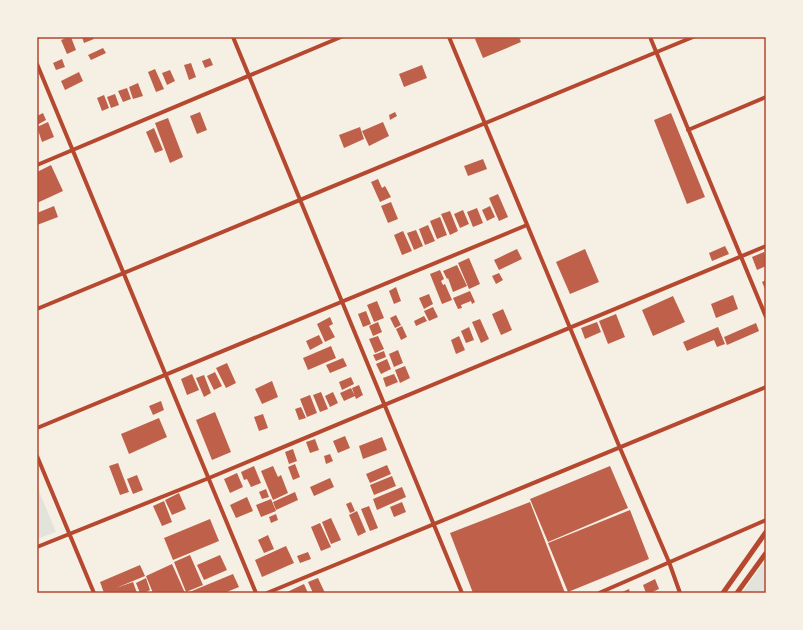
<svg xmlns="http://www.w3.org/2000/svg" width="803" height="630" viewBox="0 0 803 630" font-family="Cabin,sans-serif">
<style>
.green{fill:#e2e4dc}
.building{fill:#bf614a}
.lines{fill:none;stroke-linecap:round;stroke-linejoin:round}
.minor{stroke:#b5482f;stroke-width:4}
.tertiary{stroke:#b5482f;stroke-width:5}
.neatline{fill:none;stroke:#b5482f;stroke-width:1.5}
</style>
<rect width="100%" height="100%" fill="#f6efe4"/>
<path class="green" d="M37,486L56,532L37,539Z
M766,559V593H742Z"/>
<path class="building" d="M69,37H71L76,50L67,54L61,40Z
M82,37H93L94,39L84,43Z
M479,37H519L521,42L483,58L475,39Z
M103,48L106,53L91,60L88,55Z
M210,58L213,65L205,68L202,61Z
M62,59L65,67L56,70L53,63Z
M191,63L196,77L189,80L184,65Z
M422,65L427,78L404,87L399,74Z
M155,69L164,89L156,92L148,72Z
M170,70L175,81L167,85L162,73Z
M79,72L83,81L65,90L61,81Z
M138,83L143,96L133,99L129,87Z
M127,88L131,99L123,102L118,91Z
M115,94L119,105L111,108L107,97Z
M104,95L109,108L102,111L97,98Z
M200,112L207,130L197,134L190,116Z
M395,112L397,116L390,120L389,115Z
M43,113L46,120L37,125V116Z
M671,113L705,197L687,204L654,120Z
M168,118L183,157L170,163L155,123Z
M48,122L54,137L42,142L37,127Z
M383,122L389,136L369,146L362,131Z
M360,127L364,139L344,148L339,135Z
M154,128L163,150L155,153L146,132Z
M483,159L487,169L468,176L464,166Z
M51,165L63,191L37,203V172Z
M378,179L382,188L385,186L391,197L380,202L371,182Z
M498,194L508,217L499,221L489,198Z
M391,202L398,219L388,223L381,206Z
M54,206L58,217L37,225V213Z
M490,206L495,217L487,221L482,210Z
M477,208L483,223L473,227L467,212Z
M463,210L469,224L460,228L454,214Z
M450,211L458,231L450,235L441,214Z
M440,217L447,235L437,239L430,221Z
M428,225L435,241L425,245L419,229Z
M416,230L423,246L414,250L407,233Z
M403,231L412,251L402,255L394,235Z
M725,246L729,254L712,261L709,253Z
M517,249L522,259L499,270L494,260Z
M585,249L599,282L570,294L556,262Z
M764,252L766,257V266L757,270L752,257Z
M469,258L480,284L469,289L458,263Z
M457,265L467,286L453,292L448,278L447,279L443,271Z
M440,270L444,279L441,281L443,285L445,284L452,300L442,304L430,274Z
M499,273L503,280L496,284L492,276Z
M766,280V291L762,282Z
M396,287L401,301L394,304L389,291Z
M470,291L475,302L472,304L471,301L461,305L462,308L458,309L453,298Z
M429,294L433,304L424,309L419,298Z
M733,295L738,309L716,318L711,304Z
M673,296L685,322L653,336L642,310Z
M377,301L384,318L374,322L367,305Z
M433,307L438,317L429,321L424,311Z
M503,309L512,330L501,335L492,314Z
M366,311L371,324L363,327L358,314Z
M616,314L625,337L608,344L599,321Z
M396,315L401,325L395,328L390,318Z
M424,316L427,321L416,326L414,321Z
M330,317L333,324L329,326L335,337L325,342L317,324Z
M480,319L489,339L481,343L472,322Z
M378,322L382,332L373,336L369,326Z
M597,322L601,332L585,339L581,328Z
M756,323L759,331L727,345L724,337Z
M402,326L407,337L401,340L396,329Z
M469,327L474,340L466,343L461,331Z
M718,327L725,344L717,347L714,340L687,351L683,342Z
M319,335L323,343L310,350L306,341Z
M378,336L384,349L375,353L369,339Z
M459,336L465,350L456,354L451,340Z
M331,346L336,358L308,370L303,358Z
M398,350L403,363L394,367L389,354Z
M384,351L386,357L376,361L373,355Z
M343,358L347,366L330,373L326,365Z
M387,359L391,369L381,374L376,364Z
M227,363L236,383L226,388L216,368Z
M405,366L410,378L400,383L395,370Z
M215,372L222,386L214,390L207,376Z
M192,374L199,390L187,395L181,379Z
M394,374L398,382L386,387L383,378Z
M204,375L211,393L204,397L196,378Z
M351,377L354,384L342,390L339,382Z
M272,381L278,397L262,404L255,389Z
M359,385L363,395L356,399L352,388Z
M351,388L355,396L344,401L340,393Z
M321,392L328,409L320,412L313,395Z
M333,392L338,403L330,407L325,396Z
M310,395L317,413L307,417L300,399Z
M161,401L164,410L153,415L149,406Z
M301,407L306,418L299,420L295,409Z
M215,412L231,452L212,460L196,420Z
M263,414L268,428L259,431L254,417Z
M159,418L167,437L129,454L121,434Z
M345,436L350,448L338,453L333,441Z
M382,437L387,450L363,459L359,446Z
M315,439L319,450L310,453L306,442Z
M293,449L297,461L289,464L285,452Z
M330,454L333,461L326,464L324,456Z
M118,463L129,492L120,495L109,466Z
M295,464L300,477L293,480L288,467Z
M387,465L391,474L370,483L366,474Z
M254,466L261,483L251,487L247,479L244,480L241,472Z
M273,466L278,477L281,475L288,493L273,500L261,471Z
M610,466L628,508L548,542L530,499Z
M237,473L243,487L230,493L224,479Z
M137,475L143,490L133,494L127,479Z
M392,476L396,486L374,495L370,485Z
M330,478L334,487L314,496L310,487Z
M402,487L406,497L377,510L373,499Z
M266,489L269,497L262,499L259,492Z
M295,492L298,500L276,510L273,502Z
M179,493L186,509L172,515L165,500Z
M247,497L253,511L236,518L230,505Z
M271,499L276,511L261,517L256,505Z
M164,501L172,522L162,526L153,506Z
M351,502L355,511L350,513L346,504Z
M402,502L406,512L394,517L390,507Z
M530,502L565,593H473L450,533Z
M369,506L378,528L370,531L361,509Z
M630,510L649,559L568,592L548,543Z
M357,511L366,532L358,536L349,515Z
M276,514L278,520L271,523L269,517Z
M331,518L341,540L331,544L322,522Z
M210,519L219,541L173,560L164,538Z
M320,523L331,547L321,551L311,527Z
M268,535L274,549L264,553L258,540Z
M286,546L294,563L262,577L255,560Z
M308,552L311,559L300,563L297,556Z
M190,555L203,585L186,592L174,562Z
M220,555L227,570L204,580L197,565Z
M172,564L185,593H153L146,576Z
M140,565L145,576L116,588L133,582L137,593H104L100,582Z
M233,574L239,587L224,593H187Z
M146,578L150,590L144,593H140L136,583Z
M318,578L325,593H313L308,582Z
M655,579L659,589L650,593H646L643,585Z
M304,584L308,593H285Z
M629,589L630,593H620Z"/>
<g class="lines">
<path class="minor" d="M37,37H38
M233,37L462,593
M449,37L620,448L669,562L680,593
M650,37L766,317
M37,64L256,593
M688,130L766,97
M37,165L341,37
M37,309L693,37
M37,428L527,225
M37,456L94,593
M37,547L209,478L766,246
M267,593L766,387
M599,593L766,520"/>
<path class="tertiary" d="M723,593L766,532
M737,593L766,553"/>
</g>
<rect width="803" height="630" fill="none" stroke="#f6efe4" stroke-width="76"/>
<rect x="38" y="38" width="727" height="554" class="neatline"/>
</svg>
